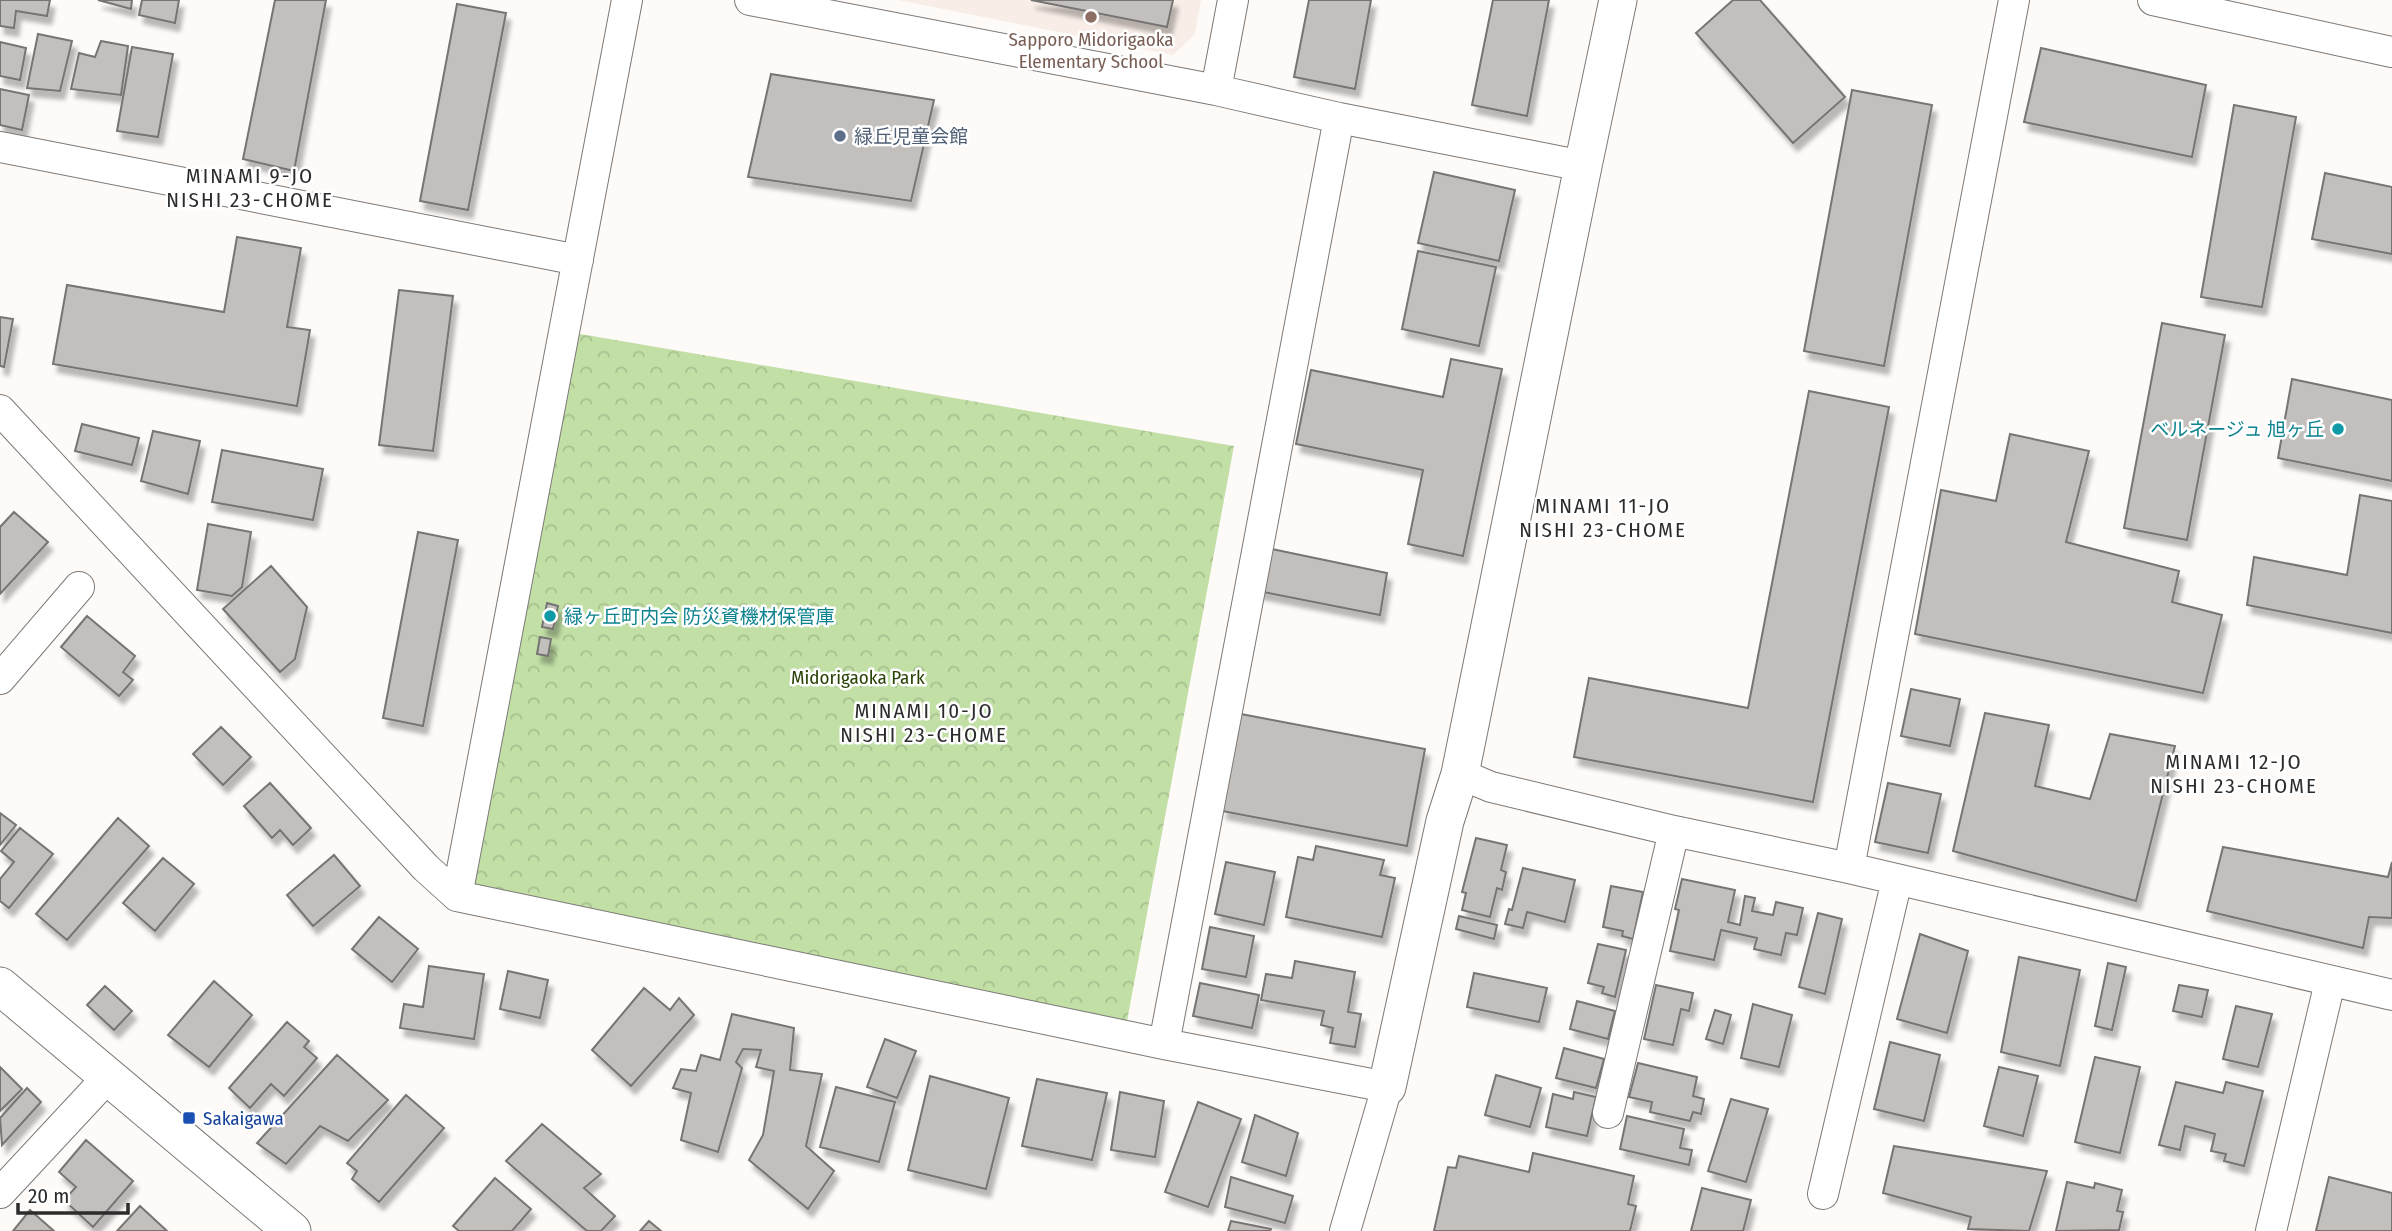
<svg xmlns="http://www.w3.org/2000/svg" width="2392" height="1231" viewBox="0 0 2392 1231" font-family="'Fira Sans Condensed','Noto Sans JP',sans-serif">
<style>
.built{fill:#f8ede7}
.park{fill:url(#park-crowns)}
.building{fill:#c2bfbd;stroke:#777573;stroke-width:2;filter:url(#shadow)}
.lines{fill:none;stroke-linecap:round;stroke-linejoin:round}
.minor-casing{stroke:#7c7977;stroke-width:32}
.tertiary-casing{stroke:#7c7977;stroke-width:39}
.minor{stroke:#fff;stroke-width:30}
.tertiary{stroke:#fff;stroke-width:37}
.education-dot{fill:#8d6e63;stroke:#fff;stroke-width:2.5}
.service-dot{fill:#5c6f8a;stroke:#fff;stroke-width:2.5}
.culture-dot{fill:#0f9aa8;stroke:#fff;stroke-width:2.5}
.transit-dot{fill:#1a4fb4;stroke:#fff;stroke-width:2.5}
.labels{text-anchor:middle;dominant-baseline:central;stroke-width:5;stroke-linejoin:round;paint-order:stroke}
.education-label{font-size:19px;fill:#785e54;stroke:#fff}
.service-label{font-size:19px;fill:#4e5e75;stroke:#fff;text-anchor:start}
.culture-label{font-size:19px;fill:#0d838f;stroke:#fff;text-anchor:end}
.park-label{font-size:19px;fill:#2a4306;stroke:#fff}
.transit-label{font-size:19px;fill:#164399;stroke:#fff;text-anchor:start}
.neighbourhood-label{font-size:21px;letter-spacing:2px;fill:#2d2c2c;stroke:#fff}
</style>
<defs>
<pattern id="park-crowns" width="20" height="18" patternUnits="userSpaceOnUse" patternTransform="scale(1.75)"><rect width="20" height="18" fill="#c2dfa6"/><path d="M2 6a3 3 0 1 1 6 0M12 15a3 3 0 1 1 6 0" fill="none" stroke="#a7c08f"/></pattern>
<filter id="shadow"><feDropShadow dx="4.5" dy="8" stdDeviation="2" flood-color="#0004"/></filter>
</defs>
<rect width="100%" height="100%" fill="#fdfaf8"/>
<path class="built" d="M898,0H1201L1195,34L1173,55Z"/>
<path class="park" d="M563,331L1234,446L1127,1021L491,909L468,876Z"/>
<path class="building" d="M0,0H50L47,16L16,11L14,28L0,26Z
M98,0H132L131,9Z
M142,0H179L175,23L139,15Z
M275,0H326L294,171L243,159Z
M1031,0H1173L1167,27Z
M1309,0H1371L1355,89L1294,77Z
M1493,0H1549L1527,116L1472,105Z
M1733,0H1760L1845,97L1793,143L1696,33Z
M457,4L506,13L468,210L420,201Z
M38,34L72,41L60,91L27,88Z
M101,41L128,46L121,95L71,89L79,53L95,57Z
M0,42L26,48L20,80L0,76Z
M132,47L173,54L158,137L117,131Z
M2041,48L2206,85L2192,157L2024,122Z
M771,74L934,100L911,201L748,177Z
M0,89L29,95L22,130L0,125Z
M1852,90L1932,105L1884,366L1804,351Z
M2234,105L2296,117L2262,307L2201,297Z
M1434,172L1515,190L1499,261L1418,243Z
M2325,173L2392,187V254L2312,239Z
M237,237L301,248L287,327L310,330L297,406L53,364L67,285L224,312Z
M1418,251L1496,267L1479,346L1402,329Z
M399,290L453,296L433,451L379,445Z
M0,317L13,319L4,367L0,366Z
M2162,323L2225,335L2187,540L2124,528Z
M1451,359L1502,369L1463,556L1408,544L1423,470L1296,444L1311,370L1443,397Z
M2292,379L2392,400V481L2278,458Z
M1809,391L1889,407L1813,802L1574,757L1589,678L1748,708Z
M82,424L139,438L132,465L75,451Z
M153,431L200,441L188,494L141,481Z
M2010,434L2089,451L2066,542L2179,571L2172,602L2222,615L2203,693L1915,634L1941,490L1996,501Z
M222,450L323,469L313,520L212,502Z
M2360,495L2392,501V633L2247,605L2254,557L2347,575Z
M14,512L48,542L0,594V527Z
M208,524L251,532L242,587L232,596L197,590Z
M418,532L458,540L423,726L383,718Z
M1267,548L1387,573L1380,615L1258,591Z
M271,566L307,607L295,659L280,672L223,609Z
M547,603L558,606L553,629L542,627Z
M87,616L135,656L123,672L133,680L119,696L61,647Z
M540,637L551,639L548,656L537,654Z
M1911,689L1960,699L1950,746L1901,736Z
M1985,713L2049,725L2035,786L2090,799L2110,734L2175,746L2136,901L1953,851Z
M1241,714L1425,749L1407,846L1222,811Z
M221,727L251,757L223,785L193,754Z
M270,783L311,828L293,845L280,830L272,838L244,806Z
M1888,783L1941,794L1928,853L1875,842Z
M0,813L16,825L0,845Z
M118,818L149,846L67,940L36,914Z
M20,828L53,854L9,908L0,901V879L14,862L1,851Z
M1476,838L1507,845L1501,870L1506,872L1502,890L1497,888L1490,917L1462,910L1466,893L1462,892Z
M1316,846L1384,860L1380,875L1395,878L1382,937L1286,917L1298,857L1313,860Z
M2223,847L2388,877L2392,862V918L2369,917L2363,948L2207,911Z
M334,855L360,886L313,926L287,895Z
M163,858L194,884L155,931L123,903Z
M1226,862L1275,872L1264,925L1215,914Z
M1523,868L1575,880L1565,922L1527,912L1523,928L1505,924L1509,909L1512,910Z
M1682,879L1735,890L1728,922L1740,925L1745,896L1755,898L1752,911L1773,915L1776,902L1803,908L1797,935L1786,933L1781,955L1754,949L1757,938L1721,930L1714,960L1670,951L1679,910L1675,909Z
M1611,886L1643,892L1633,939L1622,936L1623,931L1603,927Z
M1818,913L1842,919L1825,994L1799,987Z
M1459,916L1497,925L1494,939L1456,929Z
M379,917L418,949L392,982L352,949Z
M1210,927L1254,936L1246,977L1202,969Z
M1920,934L1968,951L1947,1033L1897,1019Z
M1598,944L1626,950L1615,997L1602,993L1604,987L1588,983Z
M2019,957L2080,970L2060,1066L2001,1052Z
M1295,961L1355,972L1348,1012L1361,1014L1355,1047L1330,1043L1333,1028L1321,1025L1324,1011L1261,1000L1266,974L1292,978Z
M2108,963L2126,967L2112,1030L2095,1026Z
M429,966L484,974L474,1039L400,1028L404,1004L423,1007Z
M508,971L548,980L540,1018L500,1009Z
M1474,973L1547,988L1539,1022L1467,1007Z
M214,981L252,1015L209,1067L168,1035Z
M1200,983L1259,995L1252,1028L1193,1016Z
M1656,985L1693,993L1689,1011L1681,1009L1673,1045L1644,1039Z
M2179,985L2208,990L2202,1017L2173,1011Z
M105,986L132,1011L114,1030L87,1005Z
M644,988L670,1010L679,998L694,1015L631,1086L592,1050Z
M1577,1001L1615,1011L1608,1039L1570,1029Z
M1753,1004L1792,1015L1779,1067L1741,1058Z
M2236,1006L2272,1014L2258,1067L2223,1059Z
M1715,1010L1731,1015L1723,1044L1706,1039Z
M732,1014L794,1028L790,1070L822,1074L806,1146L834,1171L808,1209L749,1160L763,1135L774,1071L756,1067L761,1050L743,1049L736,1062L742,1068L718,1152L681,1140L691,1093L673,1088L681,1069L696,1071L701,1055L720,1060Z
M287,1022L309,1041L304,1047L317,1058L284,1096L271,1084L250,1108L229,1088Z
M885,1039L916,1051L897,1098L867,1087Z
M1890,1042L1940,1055L1924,1121L1874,1109Z
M1564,1048L1604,1059L1596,1088L1556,1078Z
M337,1055L388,1100L348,1141L320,1126L286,1164L257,1143Z
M2095,1057L2140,1067L2120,1153L2075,1142Z
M1638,1063L1697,1077L1693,1096L1704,1099L1701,1114L1693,1112L1690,1121L1650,1112L1652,1102L1629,1097Z
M0,1067L22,1089L0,1111Z
M1999,1067L2038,1076L2023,1136L1984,1126Z
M1496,1075L1541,1088L1530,1127L1485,1115Z
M930,1076L1009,1098L986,1189L908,1170Z
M1037,1079L1107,1093L1092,1160L1022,1146Z
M2176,1082L2223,1093L2226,1082L2263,1091L2244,1166L2224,1161L2226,1154L2211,1151L2215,1134L2185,1126L2180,1150L2159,1145Z
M836,1087L895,1102L879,1162L820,1147Z
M27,1088L41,1102L2,1145L0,1118Z
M1120,1092L1164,1101L1155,1157L1111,1150Z
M1574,1092L1596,1097L1587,1136L1546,1127L1553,1094L1573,1099Z
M406,1095L444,1128L379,1202L352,1179L357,1171L347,1163Z
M1731,1099L1768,1109L1746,1182L1708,1171Z
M1198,1102L1241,1119L1208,1207L1165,1192Z
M1255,1115L1298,1133L1286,1176L1242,1162Z
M1627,1116L1684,1129L1680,1148L1692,1150L1689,1165L1620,1149Z
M542,1124L601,1174L584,1188L615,1216L601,1231H587L506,1161Z
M86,1140L133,1181L93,1227L64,1200L76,1187L59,1172Z
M1894,1146L2047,1171L2029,1231L1968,1229L1971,1217L1883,1193Z
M1533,1153L1634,1176L1628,1204L1636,1206L1630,1231H1434L1448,1167L1456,1168L1459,1156L1529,1172Z
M1231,1177L1293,1196L1285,1223L1225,1207Z
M2329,1177L2392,1193V1231H2316Z
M495,1178L531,1209L512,1231H459L453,1226Z
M2067,1182L2094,1188L2095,1183L2122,1190L2117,1211L2123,1212L2119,1230L2056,1231Z
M1702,1188L1751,1200L1743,1231H1691Z
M140,1206L167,1231H117Z
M30,1210L54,1231H13Z
M649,1221L661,1231H640Z
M1231,1221L1271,1229L1270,1231H1228Z"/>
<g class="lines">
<defs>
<path id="minor" d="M750,0L1216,90L1339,118L1583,166
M2153,0L2392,52
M1216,90L1233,0
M0,147L578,260
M0,410L426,868L457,896L627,0
M0,679L79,587
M1460,774L1491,787L1674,831L1849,868L2392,995
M1849,868L2014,0
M457,896L1164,1044L1387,1087L1345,1231
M1164,1044L1339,118
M1608,1113L1674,831
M0,1193L108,1077
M1823,1194L1897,880
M2271,1231L2330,982"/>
<path id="tertiary" d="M0,986L292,1231
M1387,1087L1445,821L1460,774L1583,166L1618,0"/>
</defs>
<use href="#minor" class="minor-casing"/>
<use href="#tertiary" class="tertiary-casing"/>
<use href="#minor" class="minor"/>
<use href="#tertiary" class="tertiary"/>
</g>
<circle class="education-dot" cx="1091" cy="17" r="7"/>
<circle class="service-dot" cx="840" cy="136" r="7"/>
<g class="culture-dot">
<circle cx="2338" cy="429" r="7"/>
<circle cx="550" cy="616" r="7"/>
</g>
<rect class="transit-dot" x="182" y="1111" width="14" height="14" rx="3.5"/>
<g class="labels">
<g class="education-label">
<text x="1091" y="39">Sapporo Midorigaoka<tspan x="1091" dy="22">Elementary School</tspan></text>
</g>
<g class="service-label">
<text x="854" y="136">緑丘児童会館</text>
</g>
<g class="culture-label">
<text x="2324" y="429">ベルネージュ 旭ヶ丘</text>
<text x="564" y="616" text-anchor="start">緑ヶ丘町内会 防災資機材保管庫</text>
</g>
<g class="park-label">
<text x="858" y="677">Midorigaoka Park</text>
</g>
<g class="transit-label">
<text x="203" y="1118">Sakaigawa</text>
</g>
<g class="neighbourhood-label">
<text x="250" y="176">MINAMI 9-JO<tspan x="250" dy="24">NISHI 23-CHOME</tspan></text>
<text x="1603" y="506">MINAMI 11-JO<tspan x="1603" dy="24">NISHI 23-CHOME</tspan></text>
<text x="924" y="711">MINAMI 10-JO<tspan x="924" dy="24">NISHI 23-CHOME</tspan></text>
<text x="2234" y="762">MINAMI 12-JO<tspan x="2234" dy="24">NISHI 23-CHOME</tspan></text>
</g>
</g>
<path d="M18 1203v10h110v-10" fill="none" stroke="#2d2c2c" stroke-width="3.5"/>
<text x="28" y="1203" font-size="21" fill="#2d2c2c" stroke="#ffffff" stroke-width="5" paint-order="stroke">20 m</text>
</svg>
